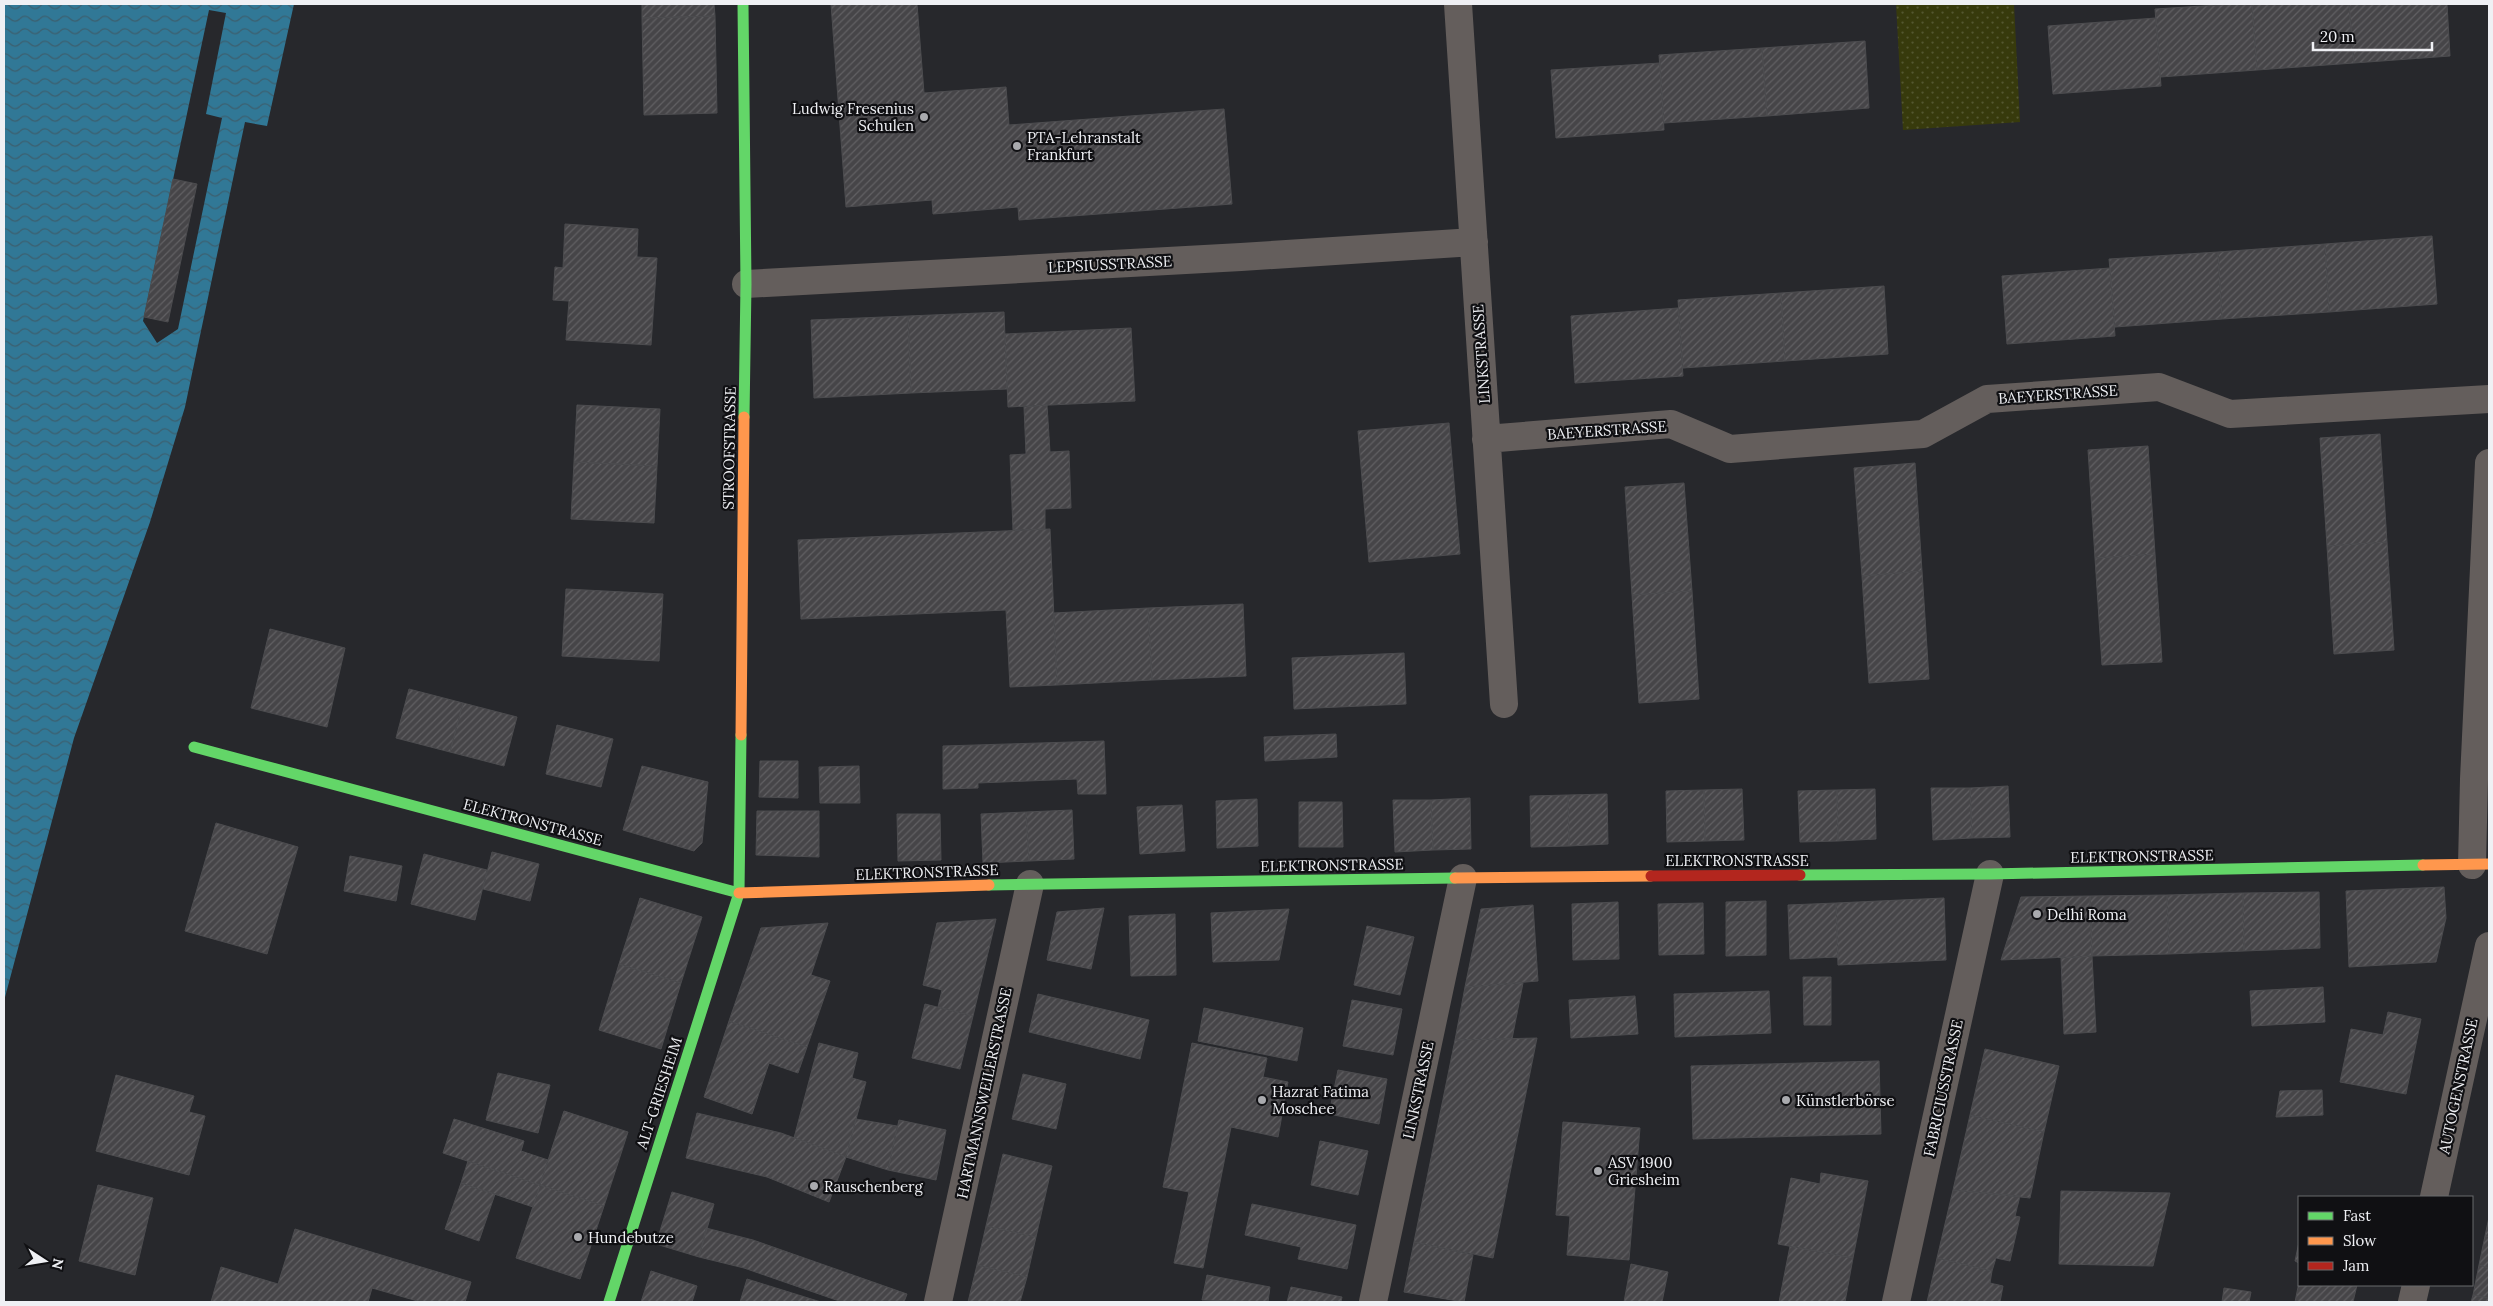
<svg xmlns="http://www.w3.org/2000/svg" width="2493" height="1306" viewBox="0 0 2493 1306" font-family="Lora,serif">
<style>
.park{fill:url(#park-dots)}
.water{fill:url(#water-waves);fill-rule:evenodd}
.building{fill:url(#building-hatch);stroke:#4c4c4f}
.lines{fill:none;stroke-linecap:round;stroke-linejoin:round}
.street{stroke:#645e5c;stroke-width:28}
.fast{stroke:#63d668;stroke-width:11}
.slow{stroke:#ff974d;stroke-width:11}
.jam{stroke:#b3261e;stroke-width:11}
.poi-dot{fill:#a9aaae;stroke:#101013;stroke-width:2}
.labels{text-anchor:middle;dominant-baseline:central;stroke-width:4.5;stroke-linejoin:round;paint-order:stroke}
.poi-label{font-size:15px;fill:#eff0f4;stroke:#101013;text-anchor:start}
.street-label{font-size:15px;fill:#eff0f4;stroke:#101013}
</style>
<defs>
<pattern id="park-dots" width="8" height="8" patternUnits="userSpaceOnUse" patternTransform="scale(1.25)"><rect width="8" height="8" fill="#373a0c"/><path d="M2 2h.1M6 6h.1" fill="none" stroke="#545730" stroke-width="1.8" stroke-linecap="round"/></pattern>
<pattern id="water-waves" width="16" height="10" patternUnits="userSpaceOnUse" patternTransform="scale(1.25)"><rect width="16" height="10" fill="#317896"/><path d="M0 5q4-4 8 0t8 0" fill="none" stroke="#3c6070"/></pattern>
<pattern id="building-hatch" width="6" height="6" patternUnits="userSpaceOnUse" patternTransform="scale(1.25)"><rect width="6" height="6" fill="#464548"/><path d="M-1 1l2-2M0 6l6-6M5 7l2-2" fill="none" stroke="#616063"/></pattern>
</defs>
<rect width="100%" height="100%" fill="#27282c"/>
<path class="park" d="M1896,4H2014L2020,122L1903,130Z"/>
<path class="water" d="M4,4H294L267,126L245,122L185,407L150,522L74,738L4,1001ZM209,10L226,13L206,114L222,118L178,329L157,343L143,321Z"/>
<path class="building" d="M642,4H714L715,16L642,18Z
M831,4H917L924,93L1006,87L1009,125L1224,109L1232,204L1019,220L1018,207L933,214L932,200L846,207Z
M2234,4H2252L2257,70L2160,77L2155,9Z
M2252,4H2349L2354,63L2257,70Z
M2349,4H2447L2450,56L2354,63Z
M715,16L717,113L644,115L642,18Z
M2156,18L2161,86L2053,94L2048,26Z
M1865,41L1869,108L1767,116L1762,48Z
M1762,48L1767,116L1664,123L1659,55Z
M1660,63L1664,130L1556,138L1551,70Z
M173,179L197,184L168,322L144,317Z
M565,224L638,229L637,257L657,258L651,345L566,340L569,301L553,300L555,267L563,268Z
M2432,236L2437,304L2329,312L2325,244Z
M2325,244L2329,312L2222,319L2218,252Z
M2218,252L2222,319L2115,327L2109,259Z
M2110,268L2115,336L2007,344L2002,276Z
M1884,286L1888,354L1785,361L1781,293Z
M1781,293L1785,361L1683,368L1678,300Z
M1678,308L1683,376L1575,383L1571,316Z
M1004,312L1007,389L911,393L908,316Z
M908,316L911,393L814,398L811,320Z
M1131,328L1135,401L1008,407L1005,334Z
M577,405L660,409L657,466L574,462Z
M1047,405L1050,452L1069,451L1071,508L1045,509V529L1013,530L1010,455L1026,454L1024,407Z
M1449,423L1460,554L1369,562L1358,431Z
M2380,434L2387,542L2327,546L2320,438Z
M2148,446L2155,554L2095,558L2088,450Z
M574,462L657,466L654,523L571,519Z
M1915,463L1922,571L1862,576L1854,468Z
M1684,483L1692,591L1632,595L1625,487Z
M1050,529L1057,685L1010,687L1006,610L801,619L798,540Z
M2387,542L2394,650L2334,654L2327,546Z
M2155,554L2162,662L2102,665L2095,558Z
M1922,571L1929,679L1869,683L1862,576Z
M566,589L663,594L659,661L562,656Z
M1692,591L1699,699L1639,703L1632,595Z
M1243,604L1246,676L1152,680L1148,608Z
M1148,608L1152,680L1057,685L1054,613Z
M270,629L345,648L327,727L251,708Z
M1404,653L1406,704L1294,709L1292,658Z
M409,689L463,703L450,752L396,738Z
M463,703L517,717L504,766L450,752Z
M557,725L613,739L601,787L546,774Z
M1336,734L1337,757L1265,761L1264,737Z
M1104,741L1106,794H1078L1077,779L978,783V788L943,789V746Z
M760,761H798V798L759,797Z
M642,766L708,782L702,843L694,851L623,830Z
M859,766L860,803H820L819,767Z
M2008,786L2010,837L1972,838L1970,788Z
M1931,788H1970L1972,838L1933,840Z
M1742,789L1744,840L1705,841L1704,790Z
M1875,789L1876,839L1838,841L1837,790Z
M1704,790L1705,841L1667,842L1666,791Z
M1837,790L1838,841L1800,842L1798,791Z
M1607,794L1608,844L1569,846L1568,795Z
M1568,795L1569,846L1531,847L1530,796Z
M1470,798L1471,849L1433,850L1431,800Z
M1257,799L1258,846L1217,848L1216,801Z
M1393,800H1431L1433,850L1395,852Z
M1299,802H1342L1343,847H1299Z
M1182,805L1185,851L1140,854L1137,807Z
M1072,810L1074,859L1029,861L1026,812Z
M757,811H819V857L756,855Z
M1026,812L1029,861L983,863L981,814Z
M897,814H940L941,860L898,861Z
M216,823L298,847L267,954L185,931Z
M492,852L539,864L530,901L483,889Z
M424,854L487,870L475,920L411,904Z
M350,856L402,866L396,901L344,891Z
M2444,887L2446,918L2436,962L2349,967L2346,891Z
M2319,892L2320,948L2244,951L2243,893Z
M2243,893L2244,951L2169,954L2167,895Z
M2167,895L2169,954L2092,956L2090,896Z
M2090,896L2092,956L2001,960L2021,897Z
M640,898L702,917L681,983L619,964Z
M1944,898L1946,960L1838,965L1836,903Z
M1766,901V955L1726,956V902Z
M1618,902L1619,959L1573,960L1572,904Z
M1703,903L1704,954L1659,955L1658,904Z
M1836,903L1838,957L1790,959L1788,905Z
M1533,905L1538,981L1465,987L1481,909Z
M1104,908L1091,969L1047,960L1057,912Z
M1289,909L1279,960L1213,962L1211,913Z
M1175,914L1176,975L1131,976L1129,916Z
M996,919L973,1016L938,1007L942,990L923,985L937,923Z
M828,923L811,975L830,981L807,1047L729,1021L761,928Z
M1367,926L1414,937L1400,995L1354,985Z
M2092,956L2096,1032L2064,1034L2061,958Z
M619,964L681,983L661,1049L599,1030Z
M1803,977H1831V1025H1804Z
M1523,983L1512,1039L1455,1040L1465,987Z
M2323,987L2325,1022L2252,1026L2250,991Z
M1769,991L1771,1033L1675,1037L1674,994Z
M1038,994L1149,1020L1140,1059L1029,1032Z
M1635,996L1638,1034L1571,1038L1569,1000Z
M1352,1000L1402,1009L1393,1055L1343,1046Z
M925,1004L973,1016L960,1069L912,1058Z
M1204,1008L1303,1028L1297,1061L1198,1041Z
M2388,1012L2421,1019L2406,1094L2340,1082L2351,1029L2383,1035Z
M729,1021L807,1047L798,1073L769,1063L752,1114L704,1097Z
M1537,1038L1493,1258L1414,1242L1455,1040Z
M819,1043L858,1053L852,1078L866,1082L846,1157L794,1138Z
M1192,1043L1267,1058L1263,1077L1288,1082L1278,1137L1231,1127L1203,1268L1174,1263L1189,1192L1163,1187Z
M1985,1049L2059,1066L2044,1132L1970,1115Z
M1879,1061L1881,1134L1693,1139L1691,1066Z
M1338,1070L1387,1079L1379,1124L1329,1114Z
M498,1073L550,1085L538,1133L486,1120Z
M1023,1074L1066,1084L1056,1129L1012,1119Z
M116,1075L194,1096L189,1112L205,1116L189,1175L96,1151Z
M2322,1090L2323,1115L2276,1117L2280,1091Z
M564,1111L628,1132L604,1206L540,1185Z
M697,1113L781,1133L846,1157L829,1202L767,1177L686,1158Z
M1970,1115L2044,1132L2030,1198L1953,1190Z
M454,1119L524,1141L521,1151L548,1160L540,1185L443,1153Z
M856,1119L897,1126L888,1170L846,1157Z
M899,1120L946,1130L936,1180L888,1170Z
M1563,1122L1640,1128L1629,1260L1567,1255L1570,1216L1556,1215Z
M1320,1141L1368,1151L1358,1195L1311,1185Z
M1003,1154L1052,1166L1036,1237L986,1226Z
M468,1161L540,1185L533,1207L461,1183Z
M1821,1173L1868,1181L1853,1258L1778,1244L1791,1178L1820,1184Z
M461,1183L495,1194L479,1241L445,1229Z
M98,1185L153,1198L135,1275L79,1261Z
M540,1185L604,1206L580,1279L516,1258Z
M1953,1190L2020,1196L2015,1216L2020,1217L2010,1261L1996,1258L1992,1271L1937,1258Z
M2061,1191L2170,1193L2153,1266L2059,1264Z
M672,1192L714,1204L699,1257L656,1244Z
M1252,1204L1356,1225L1347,1269L1298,1259L1301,1247L1245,1235Z
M2489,1217V1237L2485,1236Z
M986,1226L1036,1237L1027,1277L977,1265Z
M706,1228L753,1240L907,1294L904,1302H842L744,1268L699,1257Z
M295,1229L471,1282L465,1302H421L372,1288L368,1302H211L221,1267L278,1284Z
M2485,1236L2489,1237V1268L2479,1265Z
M1414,1242L1473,1255L1464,1302L1404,1292Z
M2299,1242V1263L2295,1261Z
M1790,1246L1853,1258L1845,1302H1779Z
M1937,1258L1992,1271L1990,1283L2003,1286L2000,1302H1927Z
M1631,1264L1668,1272L1662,1302H1624Z
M977,1265L1027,1277L1020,1302H968Z
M2479,1265L2489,1268V1298L2473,1295Z
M651,1271L697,1286L692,1302H641Z
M1207,1275L1270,1287L1268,1302L1202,1300Z
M747,1279L821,1302H740Z
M2299,1282V1285H2357L2353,1302H2295Z
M1291,1287L1342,1297L1341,1302H1287Z
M2224,1288L2251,1292L2249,1302H2222Z
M2473,1295L2489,1298V1302H2471Z"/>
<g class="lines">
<path class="street" d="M1458,4L1504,704
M746,284L1241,257L1474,242
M1486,439L1671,424L1730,449L1923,434L1987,399L2159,387L2230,414L2489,399
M2472,865L2474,779L2489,463
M2434,1197L2489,946
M938,1302L1030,884
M1373,1302L1463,878
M1896,1302L1990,874
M2412,1302L2416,1285"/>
<path class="fast" d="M743,4L746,284L744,417
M194,747L739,893
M1800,875L1990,874L2423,865
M989,885L1455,878
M609,1302L739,893L741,735"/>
<path class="slow" d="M741,735L744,417
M2423,865L2489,864
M1455,878L1651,876
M739,893L989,885"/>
<path class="jam" d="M1651,876L1800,875"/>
</g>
<g class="poi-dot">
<circle cx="924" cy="117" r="5"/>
<circle cx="1017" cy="146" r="5"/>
<circle cx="2037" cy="914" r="5"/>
<circle cx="1262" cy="1100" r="5"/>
<circle cx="1786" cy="1100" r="5"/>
<circle cx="1598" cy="1171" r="5"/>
<circle cx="814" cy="1186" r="5"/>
<circle cx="578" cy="1237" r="5"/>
</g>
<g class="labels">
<g class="poi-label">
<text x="914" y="108" text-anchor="end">Ludwig Fresenius<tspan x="914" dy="17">Schulen</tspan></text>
<text x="1027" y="137">PTA-Lehranstalt<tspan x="1027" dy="17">Frankfurt</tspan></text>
<text x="2047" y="914">Delhi Roma</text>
<text x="1272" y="1091">Hazrat Fatima<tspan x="1272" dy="17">Moschee</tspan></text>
<text x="1796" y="1100">Künstlerbörse</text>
<text x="1608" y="1162">ASV 1900<tspan x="1608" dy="17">Griesheim</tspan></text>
<text x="824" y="1186">Rauschenberg</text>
<text x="588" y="1237">Hundebutze</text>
</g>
<g class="street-label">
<text transform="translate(1110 264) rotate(-3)">LEPSIUSSTRASSE</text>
<text transform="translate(1481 354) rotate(-94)">LINKSTRASSE</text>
<text transform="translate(2058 394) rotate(-4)">BAEYERSTRASSE</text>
<text transform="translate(1607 430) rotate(-4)">BAEYERSTRASSE</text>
<text transform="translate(729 448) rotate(-89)">STROOFSTRASSE</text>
<text transform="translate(533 822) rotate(15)">ELEKTRONSTRASSE</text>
<text transform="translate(2142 856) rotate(-1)">ELEKTRONSTRASSE</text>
<text x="1737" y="860">ELEKTRONSTRASSE</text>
<text transform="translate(1332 865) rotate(-1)">ELEKTRONSTRASSE</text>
<text transform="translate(927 872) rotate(-2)">ELEKTRONSTRASSE</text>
<text transform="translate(2458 1086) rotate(-78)">AUTOGENSTRASSE</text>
<text transform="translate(1943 1088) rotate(-78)">FABRICIUSSTRASSE</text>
<text transform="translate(1418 1090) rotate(-78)">LINKSTRASSE</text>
<text transform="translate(659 1093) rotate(-72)">ALT-GRIESHEIM</text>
<text transform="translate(984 1093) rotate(-78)">HARTMANNSWEILERSTRASSE</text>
</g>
</g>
<rect width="2493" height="1306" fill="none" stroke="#eff0f4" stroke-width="10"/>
<rect x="2298" y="1196" width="175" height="90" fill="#101013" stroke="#696a6d"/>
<rect x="2308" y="1212" width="25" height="8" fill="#63d668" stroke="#696a6d"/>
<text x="2343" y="1221" font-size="15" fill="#eff0f4">Fast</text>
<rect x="2308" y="1237" width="25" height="8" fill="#ff974d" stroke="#696a6d"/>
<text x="2343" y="1246" font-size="15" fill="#eff0f4">Slow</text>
<rect x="2308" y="1262" width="25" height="8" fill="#b3261e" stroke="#696a6d"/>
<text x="2343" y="1271" font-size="15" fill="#eff0f4">Jam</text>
<g transform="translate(45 1261) rotate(102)" stroke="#101013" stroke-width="4" paint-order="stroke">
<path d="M0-4L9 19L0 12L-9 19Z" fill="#eff0f4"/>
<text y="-8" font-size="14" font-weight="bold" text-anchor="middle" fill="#eff0f4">N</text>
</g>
<path d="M2313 42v8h119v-8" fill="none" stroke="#eff0f4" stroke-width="2.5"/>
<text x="2320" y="42" font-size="15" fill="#eff0f4" stroke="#101013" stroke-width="4" paint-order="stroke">20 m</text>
</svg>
